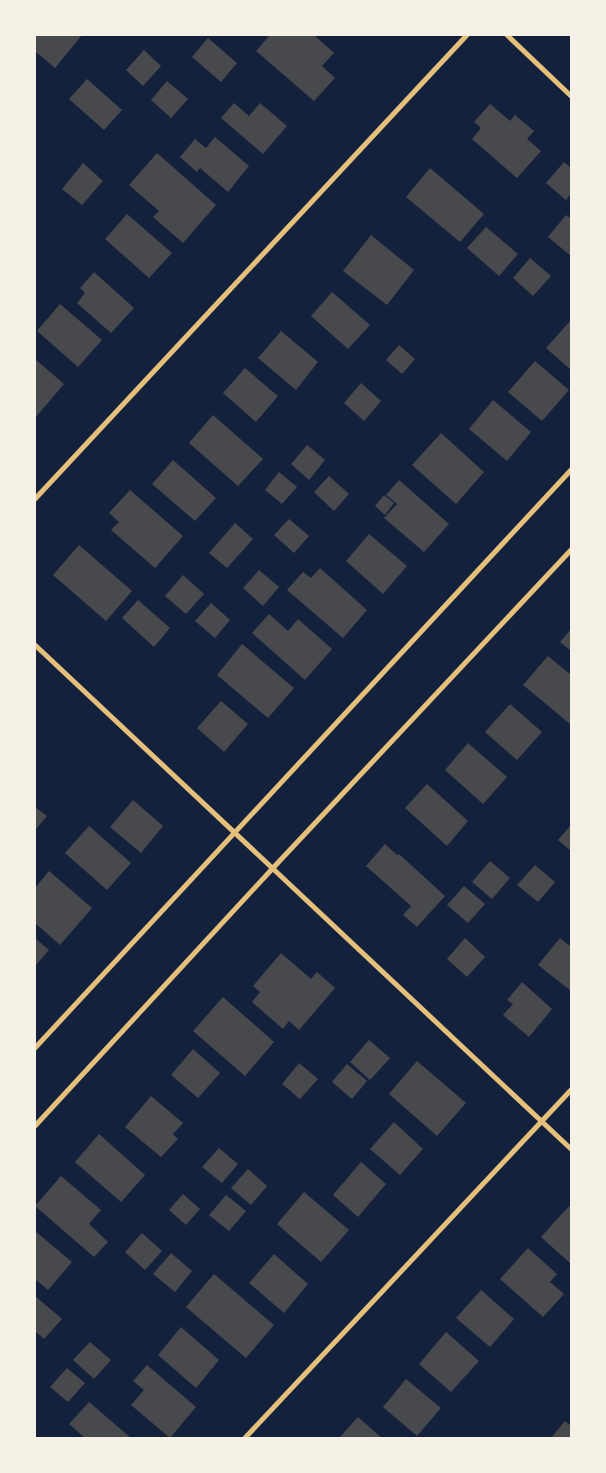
<svg xmlns="http://www.w3.org/2000/svg" width="606" height="1473" viewBox="0 0 606 1473" font-family="'Varela Round',sans-serif">
<style>
.building{fill:#48494c}
.lines{fill:none;stroke-linecap:round;stroke-linejoin:round}
.minor{stroke:#e5c07b;stroke-width:5}
</style>
<rect width="100%" height="100%" fill="#14213d"/>
<path class="building" d="M35,35H82L55,68L35,51Z
M270,35H314L334,53L322,66L335,78L314,101L256,51Z
M208,38L237,63L221,82L192,57Z
M144,50L161,66L143,86L126,70Z
M87,79L122,110L104,130L69,99Z
M167,81L188,99L171,118L151,100Z
M234,103L249,116L260,103L287,126L263,154L221,118Z
M490,104L510,121L515,115L534,131L527,139L541,151L517,178L472,139L481,128L474,122Z
M215,137L249,166L228,192L200,168L197,172L180,157L195,139L206,148Z
M157,153L216,205L183,243L153,217L159,211L129,185Z
M564,162L571,168V194L566,200L546,183Z
M83,163L103,181L82,205L62,189Z
M430,168L484,214L460,242L406,197Z
M127,214L172,253L149,278L105,239Z
M566,215L571,219V256L548,237Z
M486,227L518,254L499,276L467,248Z
M371,235L414,270L387,305L343,271Z
M530,258L551,276L533,296L513,278Z
M94,272L134,308L111,333L77,303L85,293L80,288Z
M332,292L370,325L348,349L311,316Z
M60,304L102,340L78,367L37,331Z
M571,320V370L546,348Z
M281,331L318,362L296,390L258,358Z
M399,345L415,359L402,374L386,360Z
M35,359L64,384L35,418Z
M535,361L569,390L542,421L508,392Z
M245,368L278,396L256,422L223,393Z
M361,383L381,401L364,421L344,403Z
M493,400L531,432L507,461L469,429Z
M213,415L263,459L238,486L189,443Z
M441,433L484,472L456,504L412,465Z
M307,445L325,460L309,480L291,464Z
M173,460L216,498L195,521L152,484Z
M279,472L297,487L282,504L265,490Z
M329,476L349,494L334,511L314,492Z
M399,480L449,524L424,552L384,518L397,504L386,495Z
M130,490L183,536L155,568L111,530L119,522L109,513Z
M384,495L394,503L385,515L375,506Z
M289,519L309,536L294,553L274,535Z
M235,523L253,539L227,568L209,553Z
M369,534L407,566L383,594L346,561Z
M79,545L132,591L106,621L53,575Z
M320,568L367,610L343,638L287,590L303,572L311,578Z
M259,570L279,587L263,606L243,588Z
M183,575L204,594L186,614L165,596Z
M138,600L170,628L154,647L122,618Z
M211,603L230,620L215,638L195,621Z
M269,614L288,631L298,619L332,649L305,680L252,633Z
M571,629V651L560,642Z
M242,644L294,688L268,718L217,675Z
M548,656L571,675L570,724L523,685Z
M221,701L248,724L224,752L197,728Z
M510,704L542,732L517,760L485,732Z
M468,743L507,777L483,804L445,770Z
M427,784L468,821L447,846L405,808Z
M133,800L163,826L141,853L110,827Z
M35,807L47,816L35,830Z
M571,825V851L558,840Z
M89,826L131,863L107,890L65,853Z
M385,844L397,855L399,854L445,896L417,927L403,915L411,906L366,866Z
M490,861L510,878L492,899L472,882Z
M535,865L555,882L538,902L517,885Z
M49,871L92,908L60,945L35,923V888Z
M464,886L485,904L468,923L447,905Z
M35,938L49,950L35,966Z
M465,938L485,957L467,977L447,959Z
M560,938L571,947V991L538,965Z
M281,953L311,979L317,972L335,988L299,1030L289,1021L283,1029L252,1002L260,992L253,986Z
M522,982L552,1009L529,1037L503,1015L513,1004L507,1000Z
M223,997L274,1042L245,1076L193,1031Z
M369,1040L390,1058L370,1080L350,1062Z
M193,1049L220,1073L198,1098L171,1075Z
M417,1061L466,1103L437,1136L389,1094Z
M299,1063L318,1079L300,1099L282,1084Z
M347,1064L367,1081L352,1099L332,1082Z
M151,1096L183,1123L173,1134L178,1139L161,1157L125,1127Z
M394,1122L423,1149L400,1175L370,1149Z
M99,1134L145,1175L121,1202L75,1162Z
M219,1148L238,1164L222,1183L202,1167Z
M361,1162L386,1184L358,1217L333,1195Z
M248,1169L267,1186L251,1205L231,1188Z
M61,1176L101,1210L89,1224L108,1242L94,1257L35,1206Z
M304,1192L349,1230L321,1262L277,1224Z
M183,1194L200,1209L186,1225L169,1210Z
M226,1195L246,1211L229,1231L209,1215Z
M569,1206L571,1208V1264L541,1237Z
M35,1231L72,1262L48,1290L35,1279Z
M142,1233L162,1251L145,1270L125,1252Z
M528,1248L557,1274L550,1282L564,1294L543,1317L500,1279Z
M171,1253L192,1271L175,1292L153,1274Z
M274,1254L308,1284L284,1313L249,1283Z
M214,1274L274,1325L246,1358L186,1307Z
M481,1290L514,1319L490,1347L456,1318Z
M35,1296L62,1319L44,1339L35,1331Z
M181,1327L219,1360L196,1388L158,1355Z
M446,1332L479,1361L451,1392L419,1364Z
M90,1342L111,1360L94,1379L73,1360Z
M147,1365L196,1407L170,1438L131,1405L144,1390L133,1381Z
M67,1368L85,1383L68,1402L50,1387Z
M406,1379L441,1408L417,1436L383,1407Z
M89,1402L131,1438H85L69,1424Z
M358,1417L382,1438H339Z
M565,1421L571,1426V1438H551Z"/>
<g class="lines">
<path class="minor" d="M507,35L571,96
M35,499L467,35
M35,645L571,1149
M35,1048L571,470
M35,1126L273,868L571,550
M245,1438L571,1090"/>
</g>
<rect width="606" height="1473" fill="none" stroke="#f6f1e7" stroke-width="72"/>
</svg>
